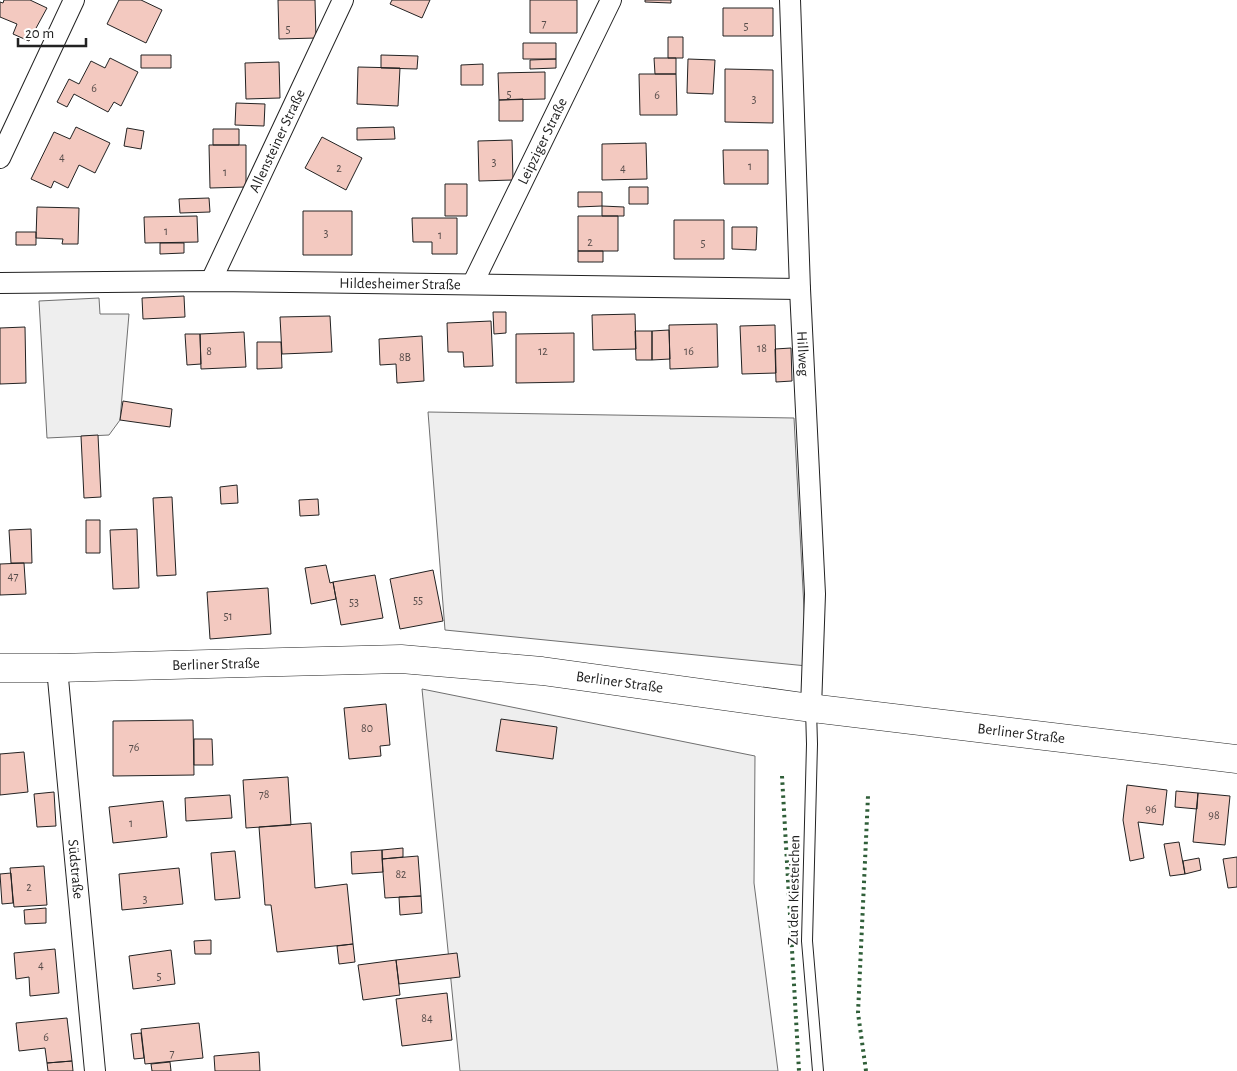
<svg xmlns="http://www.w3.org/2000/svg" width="1237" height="1071" viewBox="0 0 1237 1071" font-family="'Alegreya Sans',sans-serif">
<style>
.green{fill:#eee;stroke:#6f6f6f}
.building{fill:#f3c9c0;stroke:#222}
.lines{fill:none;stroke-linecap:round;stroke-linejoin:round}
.lane-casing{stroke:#222;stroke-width:12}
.street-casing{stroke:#222;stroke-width:22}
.secondary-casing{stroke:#222;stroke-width:29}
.lane{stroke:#fff;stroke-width:10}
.street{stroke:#fff;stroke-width:20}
.secondary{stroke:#fff;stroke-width:28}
.hedge{stroke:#2f5e38;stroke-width:4;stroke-dasharray:2.5 4;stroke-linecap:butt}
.labels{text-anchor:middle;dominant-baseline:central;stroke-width:4;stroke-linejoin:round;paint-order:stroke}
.number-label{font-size:12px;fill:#564c4a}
.street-label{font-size:15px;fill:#222;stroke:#fff}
</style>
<rect width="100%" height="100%" fill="#fff"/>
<path class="green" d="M99,298L100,314H129L120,420L109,435L47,438L39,301Z
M428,412L794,418L807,666L445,630Z
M422,689L755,756L754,883L778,1071H460Z"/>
<path class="building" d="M4,0H30L47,8L29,41L13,34L17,24L0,17V2L3,3Z
M119,0H141L162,10L146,43L107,24Z
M278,0H315L316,38L279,39Z
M392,0H430L422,18L390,4Z
M530,0H577V33H530Z
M645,0H671V3L645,2Z
M723,8H773V36H723Z
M668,37H683V58H668Z
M523,43H556V59H523Z
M141,55H171V68H141Z
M381,55L418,56L417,69L381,68Z
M110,58L138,72L121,106L114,102L108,112L74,94L67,107L57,102L69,79L79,84L91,61L105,68Z
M654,58H676V74H655Z
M556,59V68L530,69V60Z
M688,59L715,60L713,94L687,93Z
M279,62L280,98L246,99L245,63Z
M483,64V85H461V65Z
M358,67L400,68L398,106L357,104Z
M725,69L773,70V123L725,122Z
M545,72V99L499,100L498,73Z
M639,74H676L677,115H640Z
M523,99V121H499V100Z
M236,103L265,104L264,126L235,125Z
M76,127L110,143L95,173L79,165L68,188L54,181L51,188L31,179L54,132L70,139Z
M394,127L395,139L357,140V128Z
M127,128L144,131L141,149L124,146Z
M213,129H239V145H213Z
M322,137L362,158L346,190L305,168Z
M512,140L513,180L479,181L478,141Z
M646,143L647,179L602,180V144Z
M209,145H246V187L210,188Z
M723,150H768V184H724Z
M445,184H467V216H445Z
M629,187H648V204H629Z
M578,192H602V206L578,207Z
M209,198L210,212L180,213L179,199Z
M602,206L624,207V216H602Z
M37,207L79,208L78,244H62L63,239L36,238Z
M303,211H352V255H303Z
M197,216L198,242L145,243L144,217Z
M578,216H618V251H578Z
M412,218H457V254H432V242H413Z
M674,220H724V259H674Z
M732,227H757L756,250L732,249Z
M16,232H36V245H16Z
M160,243H184V253L160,254Z
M578,251H603V262H578Z
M184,296L185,317L143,319L142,298Z
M493,312H506V333L494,334Z
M635,314L636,349L593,350L592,315Z
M330,316L332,352L282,354L280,317Z
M491,321L493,366L464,367L463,352H448L447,323Z
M717,324L718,367L670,369L669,325Z
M775,325L776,373L742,374L740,326Z
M25,327L26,383L0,384V328Z
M669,330L670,359L652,360V331Z
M635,331H652V360H636Z
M244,332L246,367L201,369L200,334Z
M574,333V382L516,383V334Z
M185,334H200L201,364L187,365Z
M422,336L424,381L397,383L396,364L380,365L379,339Z
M257,342H281L282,368L257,369Z
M791,348L792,381L776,382L775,349Z
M123,401L172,409L170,427L120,420Z
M98,435L101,497L84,498L81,436Z
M237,485L238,503L221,504L220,487Z
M172,497L176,575L157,576L153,498Z
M318,499L319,515L300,516L299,500Z
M86,520H100V553H86Z
M31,529L32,563H11L9,530Z
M137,529L139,588L113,589L110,530Z
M24,563L26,594L0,595V564Z
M326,565L330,583L333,582L336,599L311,604L305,568Z
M433,570L443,621L400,629L390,579Z
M375,575L383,618L341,625L333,582Z
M268,588L271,634L210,639L207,592Z
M386,704L390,745L380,746L381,756L349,759L344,708Z
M501,719L557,727L553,759L496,751Z
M193,720L194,775L113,776V721Z
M194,739H212L213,765H194Z
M24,752L28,792L0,795V754Z
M288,777L291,825L246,828L243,780Z
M1127,785L1167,790L1163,825L1138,822L1144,858L1130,861L1123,820Z
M1176,791L1198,793L1197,809L1175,807Z
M54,792L56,826L37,827L34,794Z
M1198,793L1230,796L1225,845L1193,842Z
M230,795L232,818L186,821L185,798Z
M163,801L167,837L113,843L109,807Z
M311,823L315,888L347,884L353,944L277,952L271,905H265L259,827Z
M1179,842L1185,874L1170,876L1164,844Z
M403,848V857L382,859V850Z
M382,850L383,872L352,874L351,852Z
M235,851L240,898L215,900L211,853Z
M418,856L421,896L385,898L382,859Z
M1237,857V887L1228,888L1223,859Z
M1199,858L1201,870L1185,874L1183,861Z
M44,866L47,905L14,907L10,868Z
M179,868L183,904L122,910L119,874Z
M11,873L13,903L2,904L0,874Z
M421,896L422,913L400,915L399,897Z
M46,908V923L25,924L24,910Z
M211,940V954H195L194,941Z
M353,944L355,962L339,964L337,946Z
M55,949L59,993L30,996L29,977L16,979L14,953Z
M171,950L175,984L133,989L129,956Z
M457,953L460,977L399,984L396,960Z
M396,960L400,995L363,1000L358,965Z
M447,993L452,1040L402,1046L396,999Z
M67,1018L72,1061L47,1063L45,1048L19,1051L16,1023Z
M199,1023L203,1058L145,1064L141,1029Z
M141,1033L144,1058L134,1059L131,1034Z
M259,1052L260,1071H215L214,1056Z
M72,1061L73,1071H48L47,1063Z
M170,1062L171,1071H152L151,1064Z"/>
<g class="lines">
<defs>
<path id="lane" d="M811,709L812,744L807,941L818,1071"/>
<g id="street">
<path id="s1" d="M790,0L800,289L815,594L811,708"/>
<path d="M0,158L74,0"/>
<path id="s2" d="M211,281L343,0"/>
<path id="s3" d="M0,283L211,281L800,289"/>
<path id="s4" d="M473,283L611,0"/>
<path id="s5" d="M57,668L95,1071"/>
</g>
<g id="secondary">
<path id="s6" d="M0,668H57L401,659L542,671L811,708L1237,759"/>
</g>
</defs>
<use href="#lane" class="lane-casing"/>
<use href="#street" class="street-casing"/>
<use href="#secondary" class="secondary-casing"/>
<use href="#lane" class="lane"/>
<use href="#street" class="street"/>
<use href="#secondary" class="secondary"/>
<path class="hedge" d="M782,776L799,1071
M866,1071L858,1013L868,796"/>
</g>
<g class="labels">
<g class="number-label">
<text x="544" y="23">7</text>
<text x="746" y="26">5</text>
<text x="288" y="29">5</text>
<text x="94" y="88">6</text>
<text x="509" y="94">5</text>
<text x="657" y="95">6</text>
<text x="754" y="99">3</text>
<text x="62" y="157">4</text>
<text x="494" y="162">3</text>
<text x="750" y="166">1</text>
<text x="339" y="168">2</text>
<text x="623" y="168">4</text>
<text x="225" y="172">1</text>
<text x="166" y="231">1</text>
<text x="326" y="233">3</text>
<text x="440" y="235">1</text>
<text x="590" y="242">2</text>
<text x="703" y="243">5</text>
<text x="762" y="348">18</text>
<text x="209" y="351">8</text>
<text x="543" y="351">12</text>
<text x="689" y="351">16</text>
<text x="405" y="357">8B</text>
<text x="13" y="576">47</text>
<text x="418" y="600">55</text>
<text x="354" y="602">53</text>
<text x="228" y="616">51</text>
<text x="367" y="728">80</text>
<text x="134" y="747">76</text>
<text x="264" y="794">78</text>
<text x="1151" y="809">96</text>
<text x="1214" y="815">98</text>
<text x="131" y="823">1</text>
<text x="401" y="874">82</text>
<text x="29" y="887">2</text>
<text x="145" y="899">3</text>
<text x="41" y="965">4</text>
<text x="159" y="976">5</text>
<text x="427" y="1018">84</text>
<text x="46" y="1037">6</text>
<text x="172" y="1053">7</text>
</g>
<g class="street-label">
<text stroke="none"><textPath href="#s2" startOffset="155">Allensteiner Straße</textPath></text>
<text stroke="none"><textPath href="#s4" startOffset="158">Leipziger Straße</textPath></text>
<text stroke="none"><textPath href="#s3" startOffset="400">Hildesheimer Straße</textPath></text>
<text stroke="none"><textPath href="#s1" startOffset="354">Hillweg</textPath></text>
<text stroke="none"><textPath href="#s6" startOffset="216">Berliner Straße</textPath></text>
<text stroke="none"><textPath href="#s6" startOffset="621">Berliner Straße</textPath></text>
<text stroke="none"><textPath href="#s6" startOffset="1026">Berliner Straße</textPath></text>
<text stroke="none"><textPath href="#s5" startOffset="202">Südstraße</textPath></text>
<text transform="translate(794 890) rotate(-89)">Zu den Kiesteichen</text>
</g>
</g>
<path d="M18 38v8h68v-8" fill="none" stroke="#222222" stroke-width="2.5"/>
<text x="25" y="38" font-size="15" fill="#222222" stroke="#ffffff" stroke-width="4" paint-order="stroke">20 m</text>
</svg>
